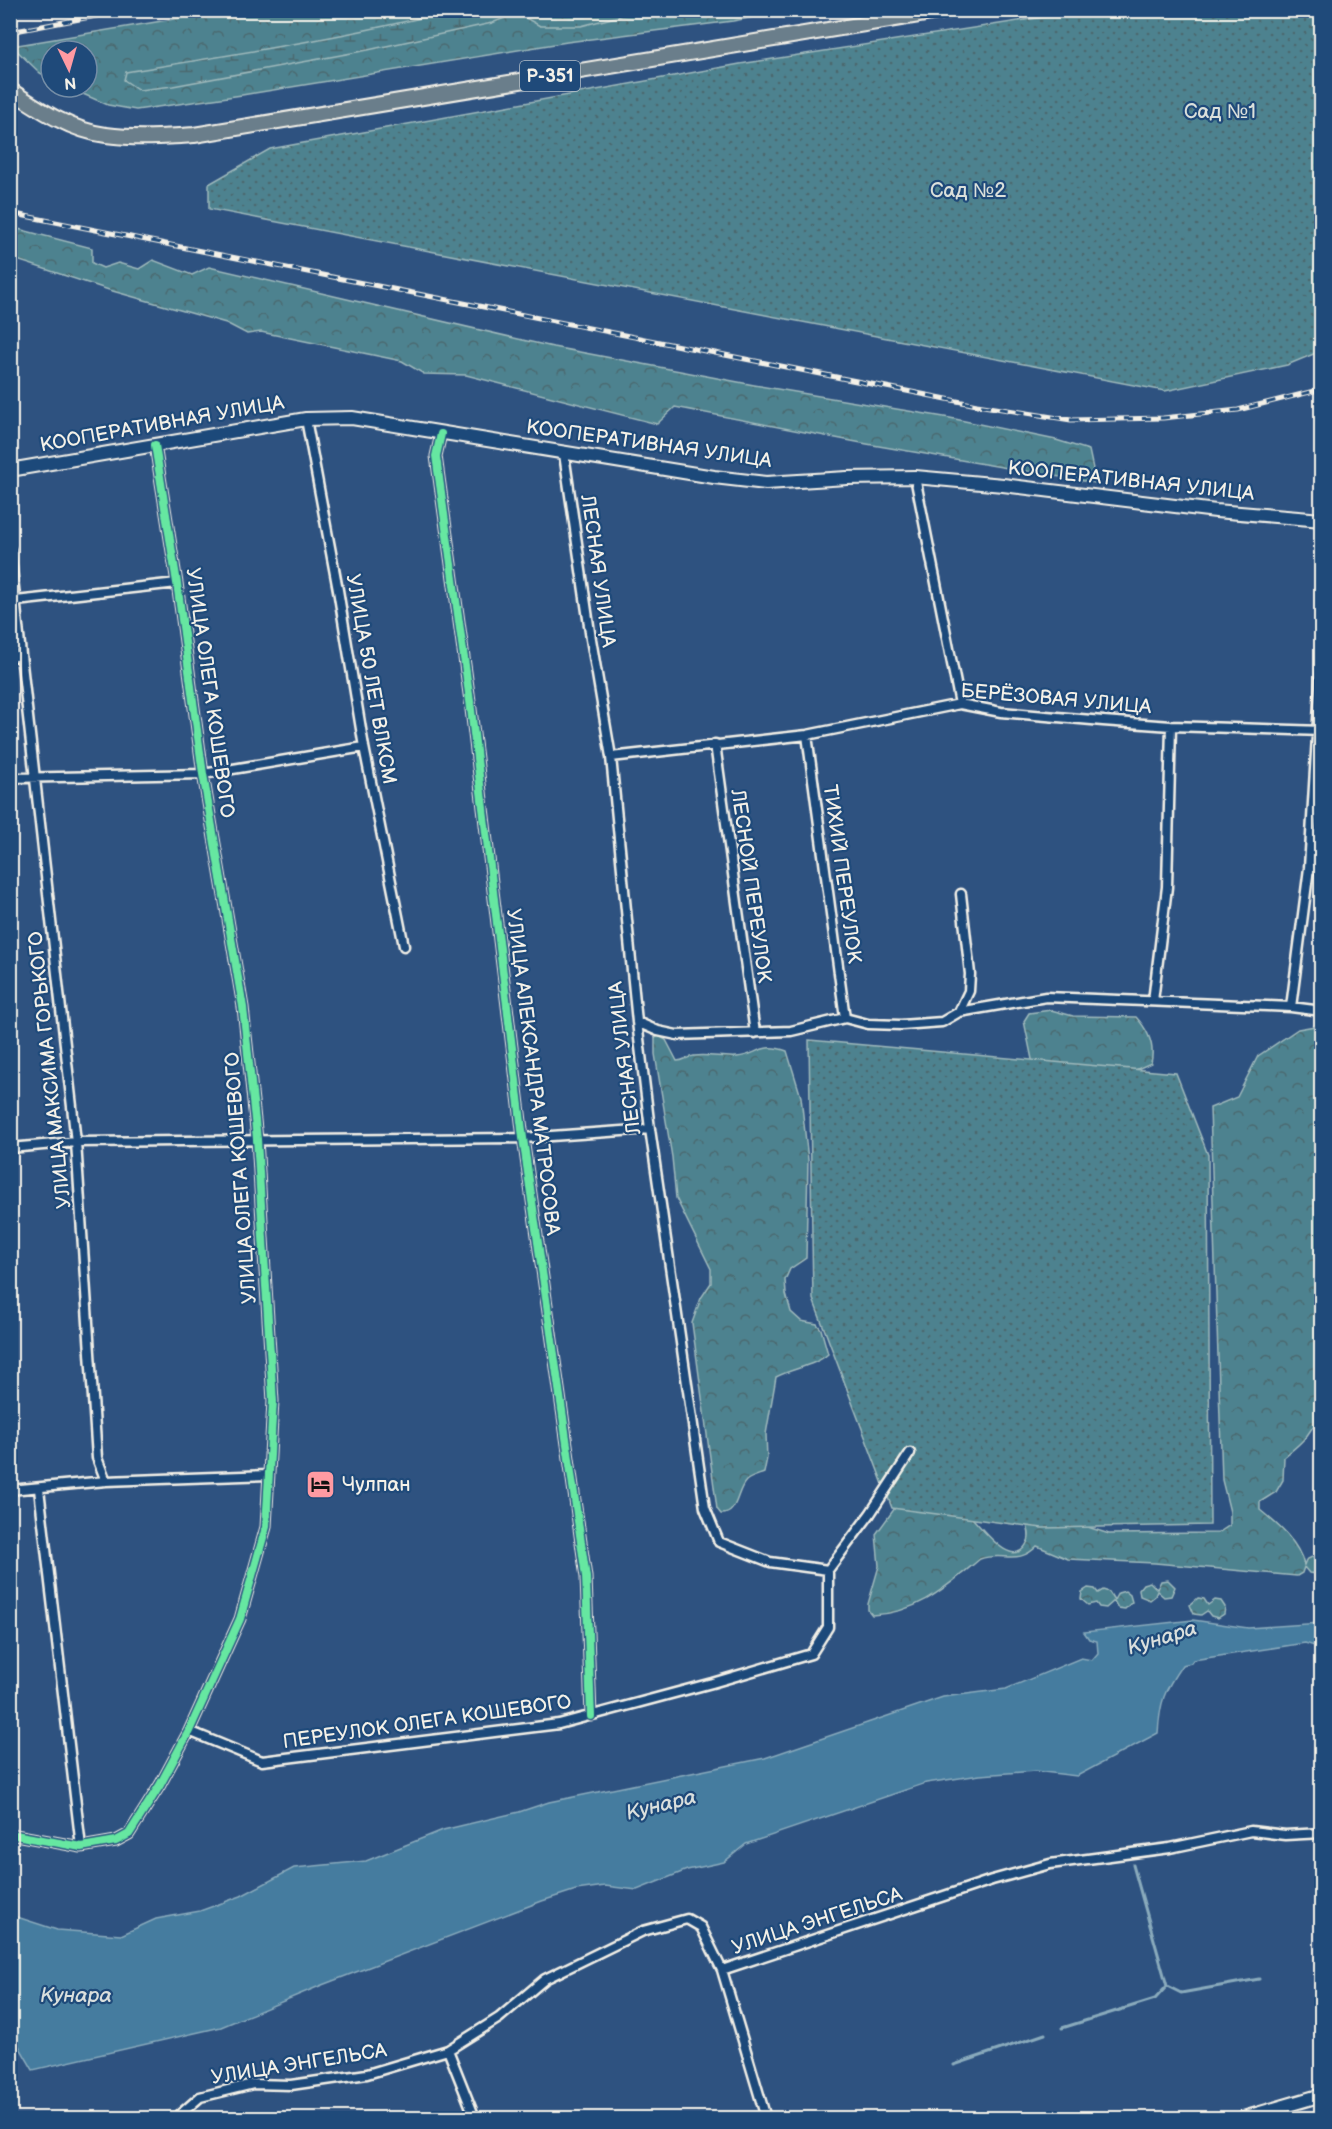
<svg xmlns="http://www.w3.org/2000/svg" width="1332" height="2129" viewBox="0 0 1332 2129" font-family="'Balsamiq Sans',sans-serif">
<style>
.forest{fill:url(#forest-crowns);stroke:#a0babc;stroke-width:1.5}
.wetland{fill:url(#wetland-marsh);stroke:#a0babc;stroke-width:1.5}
.park{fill:url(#park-dots);stroke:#a0babc;stroke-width:1.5}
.water{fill:#447c9f;stroke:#8aabbc;stroke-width:1.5}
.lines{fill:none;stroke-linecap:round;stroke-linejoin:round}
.stream{stroke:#8aabbc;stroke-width:3}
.street-casing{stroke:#f4f1e8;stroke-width:13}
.secondary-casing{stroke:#f4f1e8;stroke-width:16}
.primary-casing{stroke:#f4f1e8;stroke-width:18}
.street{stroke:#1f4a7a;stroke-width:8}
.secondary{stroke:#1f4a7a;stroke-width:12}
.primary{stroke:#6b7e8b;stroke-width:14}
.rail-casing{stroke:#f4f1e8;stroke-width:5}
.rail{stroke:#1f4a7a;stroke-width:3;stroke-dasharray:9;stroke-linecap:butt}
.cycleway-casing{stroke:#1f4a7a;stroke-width:11}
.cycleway{stroke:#66e7a1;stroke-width:8}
.labels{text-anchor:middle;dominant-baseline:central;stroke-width:4.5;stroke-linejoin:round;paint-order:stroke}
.shield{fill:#1f4a7a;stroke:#b4bfc7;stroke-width:1.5}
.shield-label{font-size:18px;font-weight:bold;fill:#f4f1e8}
.park-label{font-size:20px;fill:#dbe0db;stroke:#1f4a7a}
.street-label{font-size:20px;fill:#f4f1e8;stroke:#1f4a7a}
.poi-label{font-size:20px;fill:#f4f1e8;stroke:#1f4a7a;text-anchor:start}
.water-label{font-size:21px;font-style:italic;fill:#dadfdd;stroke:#1f4a7a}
</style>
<defs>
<pattern id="forest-crowns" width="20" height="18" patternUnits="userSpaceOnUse" patternTransform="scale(1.5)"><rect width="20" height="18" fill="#4d828f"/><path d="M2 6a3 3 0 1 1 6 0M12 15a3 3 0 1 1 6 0" fill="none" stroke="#4b686e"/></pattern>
<pattern id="wetland-marsh" width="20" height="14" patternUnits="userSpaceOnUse" patternTransform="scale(1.5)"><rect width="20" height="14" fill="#4d828f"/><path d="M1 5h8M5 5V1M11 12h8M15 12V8" fill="none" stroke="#4b686e"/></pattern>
<pattern id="park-dots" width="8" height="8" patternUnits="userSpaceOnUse" patternTransform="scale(1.5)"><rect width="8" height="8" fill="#4d828f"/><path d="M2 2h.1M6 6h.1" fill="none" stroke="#4b686e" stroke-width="1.8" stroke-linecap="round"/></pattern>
</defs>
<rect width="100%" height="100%" fill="#2e5280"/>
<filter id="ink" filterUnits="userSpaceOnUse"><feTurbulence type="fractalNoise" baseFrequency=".0167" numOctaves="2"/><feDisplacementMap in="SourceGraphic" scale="12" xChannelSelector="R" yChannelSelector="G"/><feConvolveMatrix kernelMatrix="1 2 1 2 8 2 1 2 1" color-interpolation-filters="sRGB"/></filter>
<g filter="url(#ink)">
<path class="forest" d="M222,11H785L733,21L567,42L242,95L136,110L108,105L67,87H87V51H51V79L40,73L12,46Z
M18,229L92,248V263L103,268L118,263L139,269L153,260L192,275L209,267L553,347L754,385L950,418L1056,440L1089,450L1096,483L867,444L675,407L657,424L466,375L424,374L402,361L261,332L247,334L226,323L109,290L11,258V236Z
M1051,1010L1073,1016L1136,1017C1148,1030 1155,1046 1151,1063L1122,1076L1034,1069L1024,1021L1029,1013Z
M1321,1025V1420C1312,1424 1311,1432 1304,1439C1298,1446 1291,1451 1284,1457L1283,1480L1276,1492L1260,1502V1510C1277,1524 1299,1542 1304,1565L1306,1560L1312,1557L1320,1559L1318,1551L1321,1545V1579L1317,1574L1309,1573L1304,1567L1302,1573L1297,1576L1155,1563L1068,1559L1037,1546C1018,1566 1003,1551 980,1559C946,1587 919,1613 872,1615L868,1610V1604L879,1566L876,1534L903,1497C918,1499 945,1500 958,1505C971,1509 1011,1580 1028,1541C1031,1534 1027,1526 1025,1519L1048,1514L1109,1534L1218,1533L1230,1525V1512L1222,1480L1210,1108L1237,1097L1258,1056L1298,1029Z
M659,1036L666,1040L677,1061C684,1061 687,1057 694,1056C708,1054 723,1058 737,1057C759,1055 759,1042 787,1051L801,1097L808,1160L806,1258L790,1269L785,1280L786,1294L791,1312L801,1321L817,1324L821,1329L828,1354C815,1366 793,1368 776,1377L766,1434L767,1458L764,1473C759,1475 750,1477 746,1481C736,1491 738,1515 721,1514L717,1509L692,1323L701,1298L711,1283V1269L676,1198L672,1157L655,1054V1038Z
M1168,1580L1175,1587L1171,1596L1164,1597L1157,1591L1155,1596L1150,1600L1140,1596L1139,1589L1143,1584L1150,1582L1157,1589L1161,1581Z
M1088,1588L1095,1589L1098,1593L1103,1590L1109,1592L1114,1600L1118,1593L1125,1591L1130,1595L1132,1602L1125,1609L1118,1608L1114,1601L1106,1608L1099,1607L1096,1603L1088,1605L1081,1599L1082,1592Z
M1198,1598L1204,1599L1208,1605L1215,1600L1221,1601L1225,1607L1224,1614L1218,1618L1211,1616L1207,1611L1201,1615L1194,1614L1190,1605Z"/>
<path class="wetland" d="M454,10L639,11L581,26H540L517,13L492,23L368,50L173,86L139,90L124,80L126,72C236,54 346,37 454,10Z"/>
<path class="park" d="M1089,10L1321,11V351L1287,365L1165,391L209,209V184L270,149L740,64Z
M809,1040L1176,1073L1208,1155L1210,1525L1042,1528L892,1508L813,1299Z"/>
<path class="water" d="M1193,1620L1248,1628L1321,1623V1648L1305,1643L1193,1660L1191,1663L1182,1665C1164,1691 1160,1701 1158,1733L1077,1776L1035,1771L980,1775L926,1783L746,1844L724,1862L687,1870L637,1890L605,1886L576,1890L542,1901L322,1985L221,2027L33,2070L19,2046L11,2049V1915L57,1930L121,1935L156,1919L200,1911L241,1896L294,1868L366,1861L443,1830L519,1812L549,1802L765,1758L943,1697L1006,1689L1081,1658L1092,1660L1098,1653L1097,1641L1089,1639L1084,1632Z"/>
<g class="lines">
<path class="stream" d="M1133,1865L1167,1986L1181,1993L1259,1979
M1062,2028L1155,1999L1167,1986
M954,2065L1045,2034"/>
<defs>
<path id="street" d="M306,419L338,590L364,747L404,946
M441,434L436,456L470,701L523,1138L586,1577L591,1716
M564,454L591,639L611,757L637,1022L650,1129L705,1508L719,1542L770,1562L828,1570
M915,477L960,704
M10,549L21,655L76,1142L97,1458L106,1481
M16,601L177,583
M10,657L21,655
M807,735L845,1018
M715,744L755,1033
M611,757L807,735L960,704L1001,712L1103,721L1171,726L1322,731
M10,778L203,774L364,747
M1309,868L1322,869
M1153,1001L1167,887L1171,726
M1291,1007L1309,868L1322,654
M959,1012L969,991L970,974L961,894
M637,1022L658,1031L677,1035L791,1031L845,1018L868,1024L901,1025L942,1022L959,1012L1046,997L1291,1007L1322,1011
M10,1148L76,1142L523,1138L650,1129
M39,1489L81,1847
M10,1490L106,1481L268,1475
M189,1731L262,1761L559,1724L712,1683L811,1654L828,1627V1570L870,1514L910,1453
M10,1834L81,1847L116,1841L129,1834L160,1785L189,1731L240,1619L266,1527L273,1401L257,1139L243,1007L203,774L177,583L155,445
M722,1970L766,2118
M448,2050L475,2118
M176,2118L200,2097L253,2084L291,2085L367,2074L448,2050L499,2018L545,1979L643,1931L687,1919L701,1927L722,1970L992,1880L1050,1864L1170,1848L1251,1831L1285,1835L1322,1833"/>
<path id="secondary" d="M10,470L306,419L352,418L714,477L766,483L847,478L915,477L1003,485L1216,511L1322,520
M1243,2118L1322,2095"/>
<path id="primary" d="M10,90C39,109 71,131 106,135C136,139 165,137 194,135L949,10"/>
</defs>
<use href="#street" class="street-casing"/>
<use href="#secondary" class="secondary-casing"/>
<use href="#primary" class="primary-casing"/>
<use href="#street" class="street"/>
<use href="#secondary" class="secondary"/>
<use href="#primary" class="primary"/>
<defs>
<path id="rail" d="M10,32L128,10
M10,213L977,405L1071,420L1163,418L1238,410L1322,389"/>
</defs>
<use href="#rail" class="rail-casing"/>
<use href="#rail" class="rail"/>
<defs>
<path id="cycleway" d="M441,434L436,456L470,701L523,1138L586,1577L591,1716
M10,1834L81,1847L116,1841L129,1834L160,1785L189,1731L240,1619L266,1527L273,1401L257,1139L243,1007L203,774L177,583L155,445"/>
</defs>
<use href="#cycleway" class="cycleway-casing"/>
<use href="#cycleway" class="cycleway"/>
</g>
</g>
<defs>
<symbol id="hotel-square" viewBox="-11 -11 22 22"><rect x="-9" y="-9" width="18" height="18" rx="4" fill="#ff9aa2" stroke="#1f4a7a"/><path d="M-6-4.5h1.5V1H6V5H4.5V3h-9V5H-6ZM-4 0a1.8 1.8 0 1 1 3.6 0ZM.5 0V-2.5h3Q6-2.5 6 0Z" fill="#111"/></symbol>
</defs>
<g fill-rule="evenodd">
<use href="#hotel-square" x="304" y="1468" width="33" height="33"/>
</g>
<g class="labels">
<rect class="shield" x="520" y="61" width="60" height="30" rx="4.5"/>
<g class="shield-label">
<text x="550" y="76">Р-351</text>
</g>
<g class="park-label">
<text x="1220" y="112">Сад №1</text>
<text x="968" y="191">Сад №2</text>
</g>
<g class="street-label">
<text transform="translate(162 424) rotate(-10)">КООПЕРАТИВНАЯ УЛИЦА</text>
<text transform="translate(649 444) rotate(8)">КООПЕРАТИВНАЯ УЛИЦА</text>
<text transform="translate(1131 481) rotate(6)">КООПЕРАТИВНАЯ УЛИЦА</text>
<text transform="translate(598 571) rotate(82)">ЛЕСНАЯ УЛИЦА</text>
<text transform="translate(371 679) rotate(80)">УЛИЦА 50 ЛЕТ ВЛКСМ</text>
<text transform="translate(210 693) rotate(82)">УЛИЦА ОЛЕГА КОШЕВОГО</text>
<text transform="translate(1056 699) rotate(5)">БЕРЁЗОВАЯ УЛИЦА</text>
<text transform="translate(842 874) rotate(82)">ТИХИЙ ПЕРЕУЛОК</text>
<text transform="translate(751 886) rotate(82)">ЛЕСНОЙ ПЕРЕУЛОК</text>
<text transform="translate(625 1058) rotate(-97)">ЛЕСНАЯ УЛИЦА</text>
<text transform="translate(50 1070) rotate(-96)">УЛИЦА МАКСИМА ГОРЬКОГО</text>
<text transform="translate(533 1072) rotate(83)">УЛИЦА АЛЕКСАНДРА МАТРОСОВА</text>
<text transform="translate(241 1178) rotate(-94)">УЛИЦА ОЛЕГА КОШЕВОГО</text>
<text transform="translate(427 1722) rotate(-8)">ПЕРЕУЛОК ОЛЕГА КОШЕВОГО</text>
<text transform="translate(817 1921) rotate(-18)">УЛИЦА ЭНГЕЛЬСА</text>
<text transform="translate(299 2064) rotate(-9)">УЛИЦА ЭНГЕЛЬСА</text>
</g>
<g class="poi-label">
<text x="342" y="1485">Чулпан</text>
</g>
<g class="water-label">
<text transform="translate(1162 1638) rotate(-17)">Кунара</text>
<text transform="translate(661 1805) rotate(-14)">Кунара</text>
<text x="76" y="1995">Кунара</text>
</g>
</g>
<rect width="1332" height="2129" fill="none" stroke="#1f4a7a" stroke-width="36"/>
<rect x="18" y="18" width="1296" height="2093" fill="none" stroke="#f4f1e8" stroke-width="2" filter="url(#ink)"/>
<g transform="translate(69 69) rotate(175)"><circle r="28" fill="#1f4a7a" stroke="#748da6" stroke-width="1.5"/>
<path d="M0-4.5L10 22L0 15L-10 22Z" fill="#ff9aa2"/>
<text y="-9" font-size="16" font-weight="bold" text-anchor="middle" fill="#f4f1e8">N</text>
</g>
</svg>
